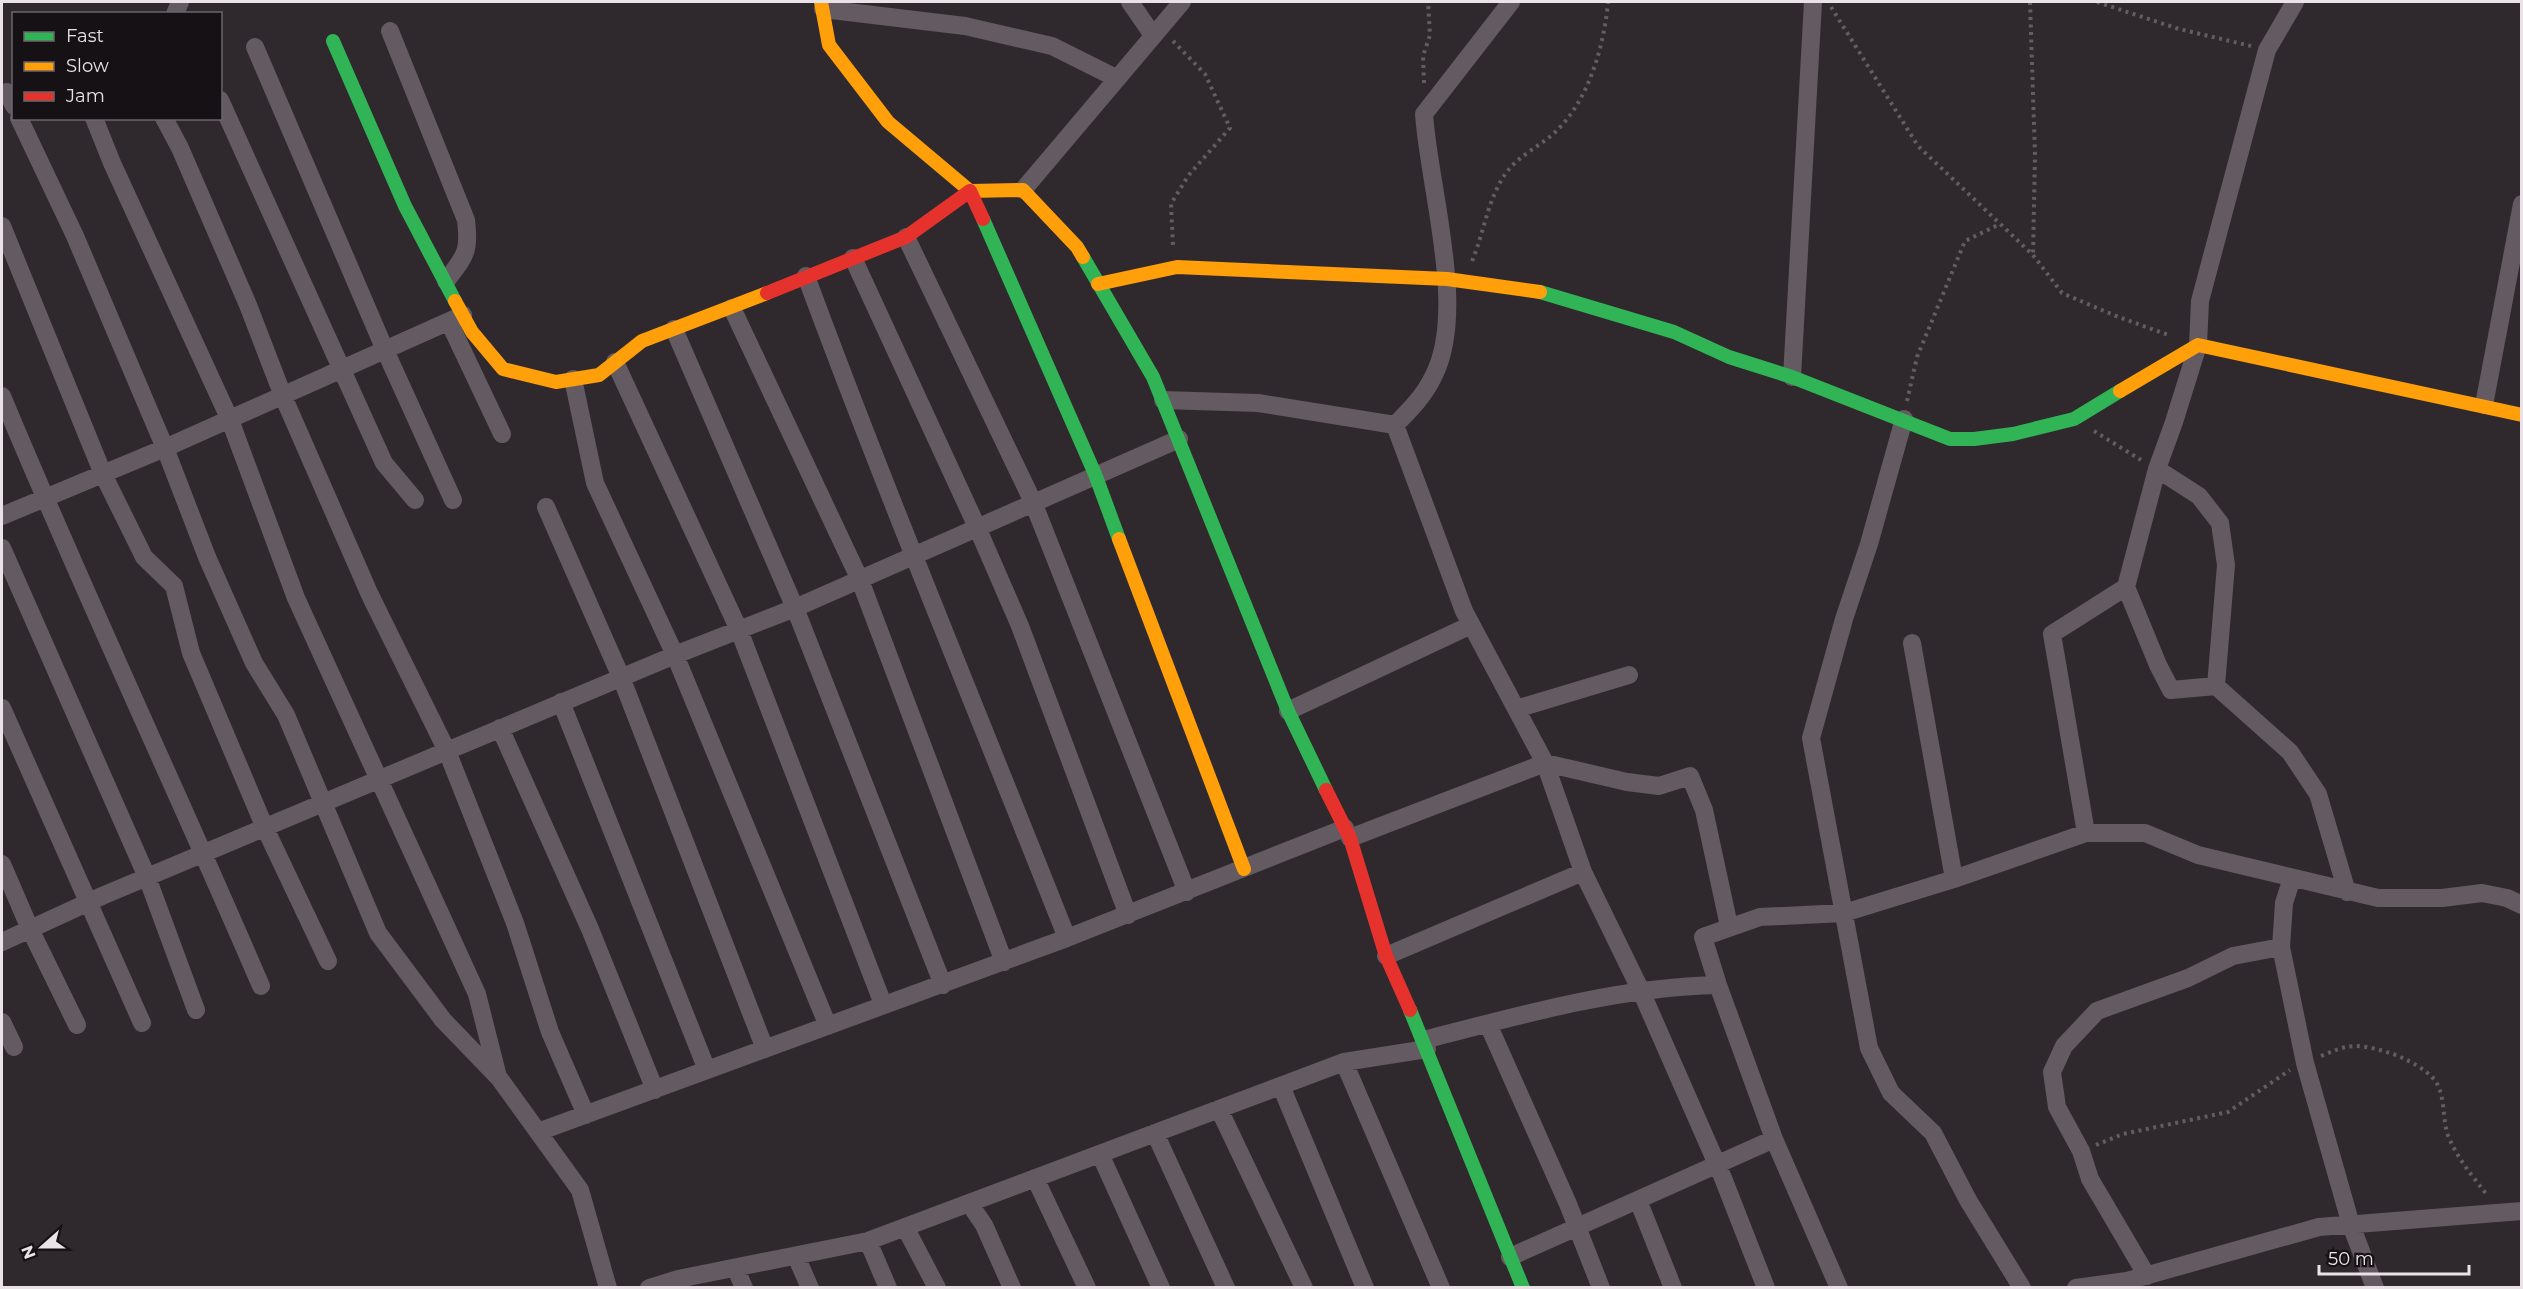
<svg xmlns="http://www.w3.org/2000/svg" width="2523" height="1289" viewBox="0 0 2523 1289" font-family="Montserrat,sans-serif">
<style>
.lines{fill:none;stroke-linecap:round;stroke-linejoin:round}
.path{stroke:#635c61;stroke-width:4;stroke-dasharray:3 4.5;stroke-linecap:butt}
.street{stroke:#645a61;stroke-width:18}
.fast{stroke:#30b455;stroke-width:14}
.slow{stroke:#ff9f0a;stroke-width:14}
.jam{stroke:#e5322d;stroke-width:14}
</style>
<rect width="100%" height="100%" fill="#2f292d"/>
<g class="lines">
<path class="path" d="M2030,2L2035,155L2033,255
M2097,2L2179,29L2251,46
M1831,7L1918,146L2033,255L2062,293L2116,316L2171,336
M1173,41L1205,74L1230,128L1188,176L1171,204L1173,246
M1424,83L1423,56L1430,35L1428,2
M1472,261C1484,233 1487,202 1504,176C1516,157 1537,148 1553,134C1588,103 1604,47 1608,2
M1907,401L1917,357L1965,241L2000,224
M2094,431L2141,460
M2321,1056C2333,1051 2344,1046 2356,1046C2380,1047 2415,1060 2432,1077C2447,1092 2441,1119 2449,1138C2458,1159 2473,1177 2487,1195
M2096,1145L2123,1134L2228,1112L2290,1070"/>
<path class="street" d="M1130,2L1152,34
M823,9L965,26L1052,46L1116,78
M175,14L180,2
M390,31L466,220C470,252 465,256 446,281
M255,47L385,350L453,500
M7,92L14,106
M220,100L384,463L415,500
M19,118L75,236L165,448L207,557L254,663L286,715L378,933L443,1020L499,1078L580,1190L608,1288
M94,118L112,163L230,420L296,598L477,994L498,1077
M164,118L180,148L248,305L283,396L370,595L447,751L515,923L550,1032L586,1115
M1023,190L1182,2
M2,226L103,474L144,557L174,586L191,653L265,828L328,961
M906,237L1033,502L1187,892
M853,258L977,527L1020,626L1128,915
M806,276C888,498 980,718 1067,938
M732,308L860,580L1004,962
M449,322L502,434
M674,329L795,608L943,985
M615,362L739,630L883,1004
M1792,377L1813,2
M573,379L595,483L675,655L828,1026
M2,396C84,594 176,788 261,986
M1163,400L1258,403L1395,425
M2484,405L2522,204
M1904,419L1869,544L1844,619L1811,738L1869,1048L1891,1093L1933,1133L1968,1200L2022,1288
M1395,425L1464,611L1545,763L1583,872L1641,991L1723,1178L1766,1288
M1395,425C1410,410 1425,395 1434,375C1467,309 1429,188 1424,114L1511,2
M2157,469L2199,496L2220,523L2226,565L2216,686L2290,752L2318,794L2347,892
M546,507L621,677L765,1049
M2,516L165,448L463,315
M2,548L147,877L196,1010
M1912,643L1954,879
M2216,686L2171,690L2158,665L2126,587L2157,469L2174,422L2198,345L2200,301L2267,50L2295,2
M561,702L707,1070
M2,708L142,1023
M1516,709L1629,675
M1288,711L1471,625
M500,728L590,929L655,1090
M2086,833L2052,634L2126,587
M1350,838L1545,763L1627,782L1659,786L1690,776L1704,810L1729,926
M2,864L30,929L77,1025
M2292,878L2284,903L2281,947L2305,1063L2351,1225L2375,1288
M2,942L102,896L675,655L795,608L1179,439
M1386,956L1583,872
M2,1022L14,1047
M1488,1024L1568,1204L1601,1288
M1424,1040C1520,1015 1619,987 1718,985
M1344,1062L1441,1288
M1281,1086L1365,1288
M1219,1109L1304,1288
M538,1132L1067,938L1345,828
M1155,1133L1226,1288
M1100,1154L1161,1288
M1035,1178L1087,1288
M1638,1200L1673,1288
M969,1203L984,1225L1012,1288
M905,1227L937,1288
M868,1241L888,1288
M796,1256L810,1288
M1510,1257L1774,1139
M736,1269L744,1288
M2147,1276L2090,1179L2081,1151L2057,1107L2052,1072L2064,1046L2097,1011L2188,978L2233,956L2281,947
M649,1288L678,1279L868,1241L1344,1062L1427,1049
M1839,1288L1774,1139L1718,985L1703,937L1760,917L1844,913L1954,879L2086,833H2145L2198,855L2378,898H2442L2482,893L2507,898L2522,905
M2076,1288L2127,1281L2319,1227L2522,1211"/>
<path class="fast" d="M333,41L405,206L455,301
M983,219L1095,474L1119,539
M1083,257L1153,377L1288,711L1326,790
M1540,292L1674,332L1729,357L1792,377L1950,439H1974L2013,434L2074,419L2120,391
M1410,1010L1523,1288"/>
<path class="slow" d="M821,2L829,45L888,122L970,191L1023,190L1077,247L1083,257
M1098,284L1177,267L1447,279L1540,292
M455,301L472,332L503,369L556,382L599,375L642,341L767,293
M2120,391L2198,345L2522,415
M1119,539L1244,869"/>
<path class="jam" d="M767,293L906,237L970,191L983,219
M1326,790L1350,838L1386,956L1410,1010"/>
</g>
<rect width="2523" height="1289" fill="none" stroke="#eae2e7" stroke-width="6"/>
<rect x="12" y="12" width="210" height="108" fill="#161114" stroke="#6b6568" stroke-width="1.5"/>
<rect x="24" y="32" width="30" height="9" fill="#30b455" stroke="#6b6568" stroke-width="1.5"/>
<text x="66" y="42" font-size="18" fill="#eae2e7">Fast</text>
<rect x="24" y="62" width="30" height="9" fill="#ff9f0a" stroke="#6b6568" stroke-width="1.5"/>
<text x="66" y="72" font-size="18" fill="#eae2e7">Slow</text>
<rect x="24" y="92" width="30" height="9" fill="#e5322d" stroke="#6b6568" stroke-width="1.5"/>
<text x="66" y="102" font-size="18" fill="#eae2e7">Jam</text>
<g transform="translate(42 1247) rotate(249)" stroke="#161114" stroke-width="4.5" paint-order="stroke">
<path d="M0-4.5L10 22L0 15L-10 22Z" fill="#eae2e7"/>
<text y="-9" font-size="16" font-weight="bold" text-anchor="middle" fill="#eae2e7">N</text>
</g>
<path d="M2319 1265v9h150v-9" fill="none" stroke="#eae2e7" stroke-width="3"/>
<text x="2328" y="1265" font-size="18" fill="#eae2e7" stroke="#161114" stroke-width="4.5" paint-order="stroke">50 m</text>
</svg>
